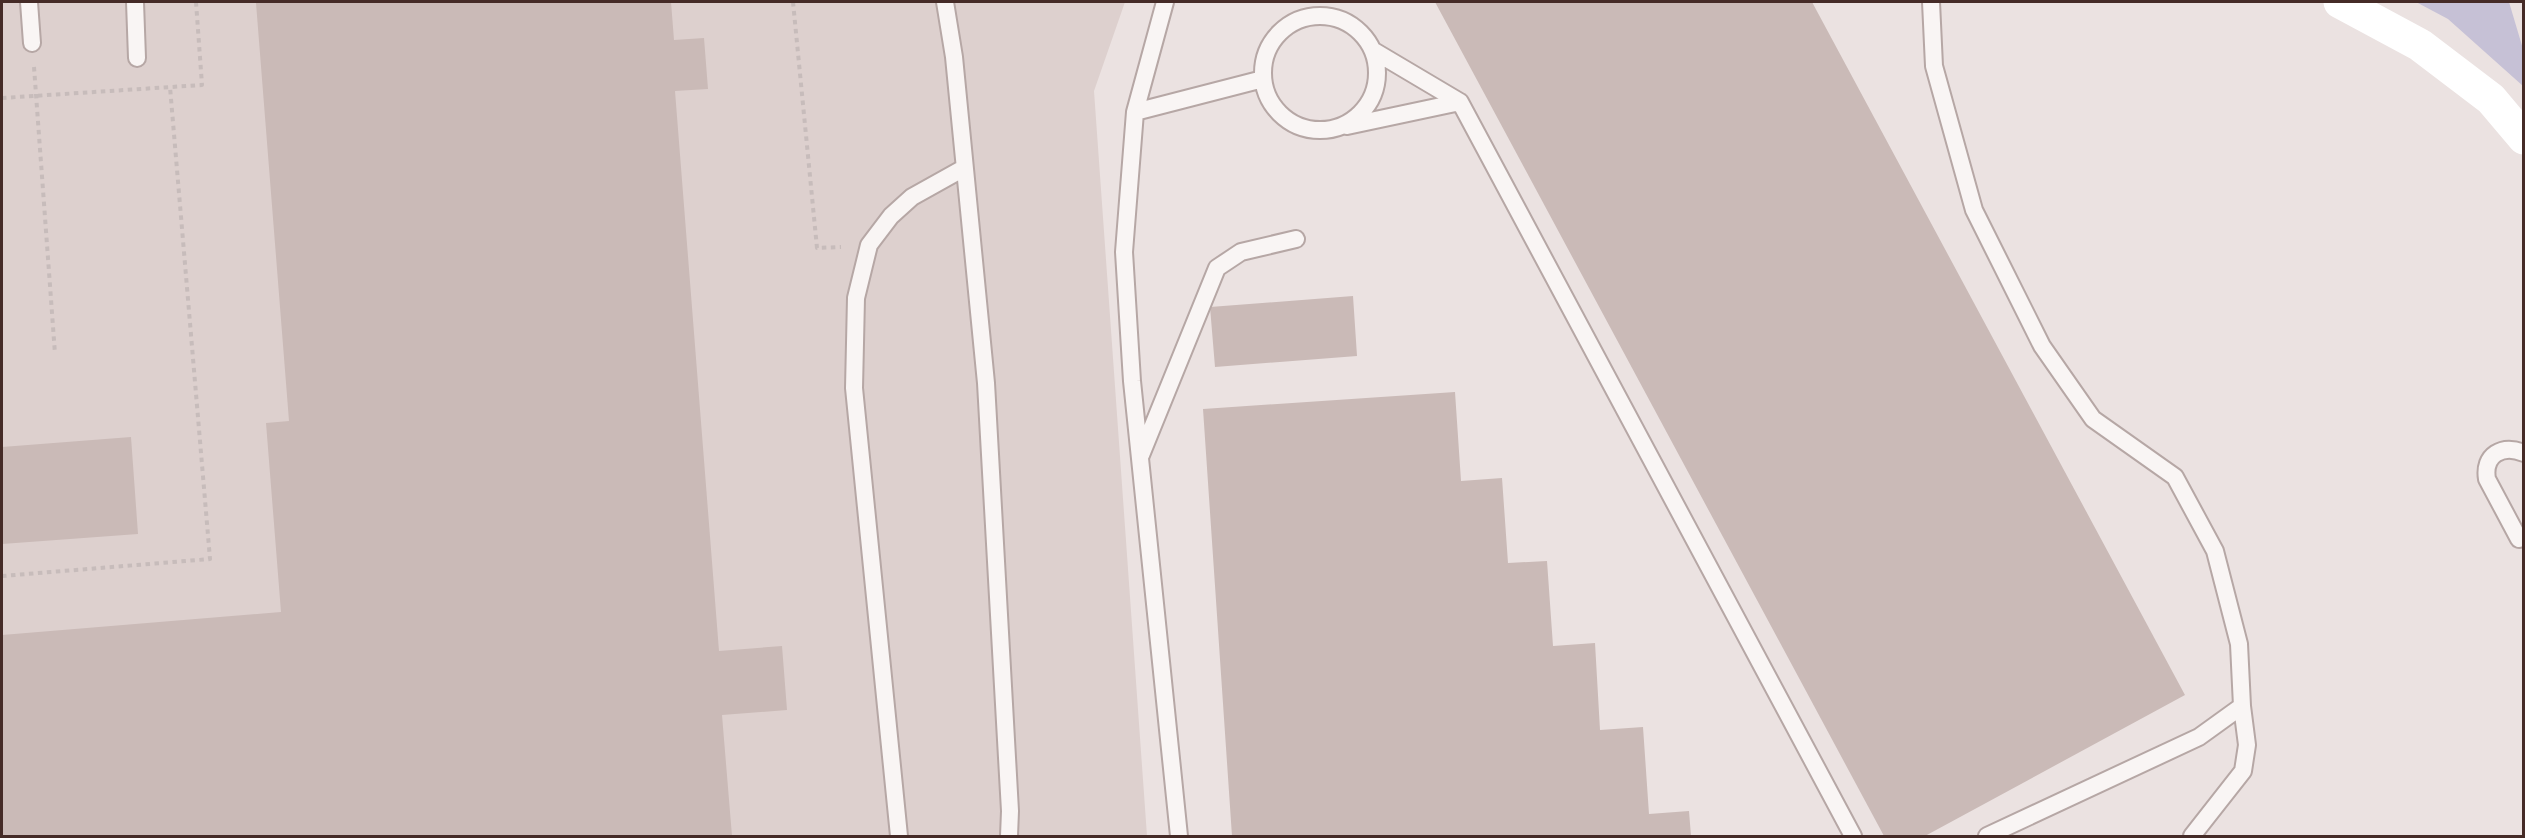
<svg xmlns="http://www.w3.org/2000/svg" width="2525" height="838" viewBox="0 0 2525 838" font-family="'Sofia Sans Condensed',sans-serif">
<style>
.built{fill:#ddd0ce}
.green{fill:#c6c1d6}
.building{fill:#cabab7}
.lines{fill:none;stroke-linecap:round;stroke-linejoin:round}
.service-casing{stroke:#b6a7a5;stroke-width:20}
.path{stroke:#c7bcbb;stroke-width:4;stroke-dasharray:4.5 4.5;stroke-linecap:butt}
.service{stroke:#f9f5f4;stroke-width:16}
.secondary{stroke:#fff;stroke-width:33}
</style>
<rect width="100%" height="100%" fill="#ebe2e1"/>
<path class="built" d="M2,2H1125L1094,91L1147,836H2Z"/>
<path class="green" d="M2416,2H2509L2523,49V86L2448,19Z"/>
<path class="building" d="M280,2H671L674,40L704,38L708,89L675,91L719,651L782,646L787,710L722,715L732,836H2V635L281,612L266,423L289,421L256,3Z
M1435,2H1812L2185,695L1925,836H1884Z
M1353,296L1357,356L1215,367L1210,307Z
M1455,392L1461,481L1502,478L1508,563L1547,561L1553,646L1595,643L1600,730L1643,727L1649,814L1689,811L1691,836H1232L1203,409Z
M131,437L138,534L2,544V447Z"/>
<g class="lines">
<defs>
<path id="service" d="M29,2L32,43
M135,2L137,58
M945,2L954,57L986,383L1010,811L1009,836
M1165,2L1135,112L1124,252L1132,381L1179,836
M1931,2L1934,66L1974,210L2042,346L2093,419L2175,477L2215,551L2239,644L2242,706L2199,737L1987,836
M1263 73a57 57 0 1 1 114 0a57 57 0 1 1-114 0Z
M1374,51L1460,102L1853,836
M1135,112L1263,79
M1347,126L1460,102
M1141,455L1217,268L1241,252L1296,239
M2519,539L2487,479C2483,455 2502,444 2524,453
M899,836L854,388L856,298L869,245L891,216L912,197L964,168
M2192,836L2243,771L2247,745L2242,706"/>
</defs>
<use href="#service" class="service-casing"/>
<path class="path" d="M793,2L817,248L841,247
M34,67L55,354
M2,98L202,85L196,2
M2,576L210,559L170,87"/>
<use href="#service" class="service"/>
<path class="secondary" d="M2340,2L2420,45L2491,99L2524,138"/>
</g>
<rect width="2525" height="838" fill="none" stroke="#452b27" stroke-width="6"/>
</svg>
